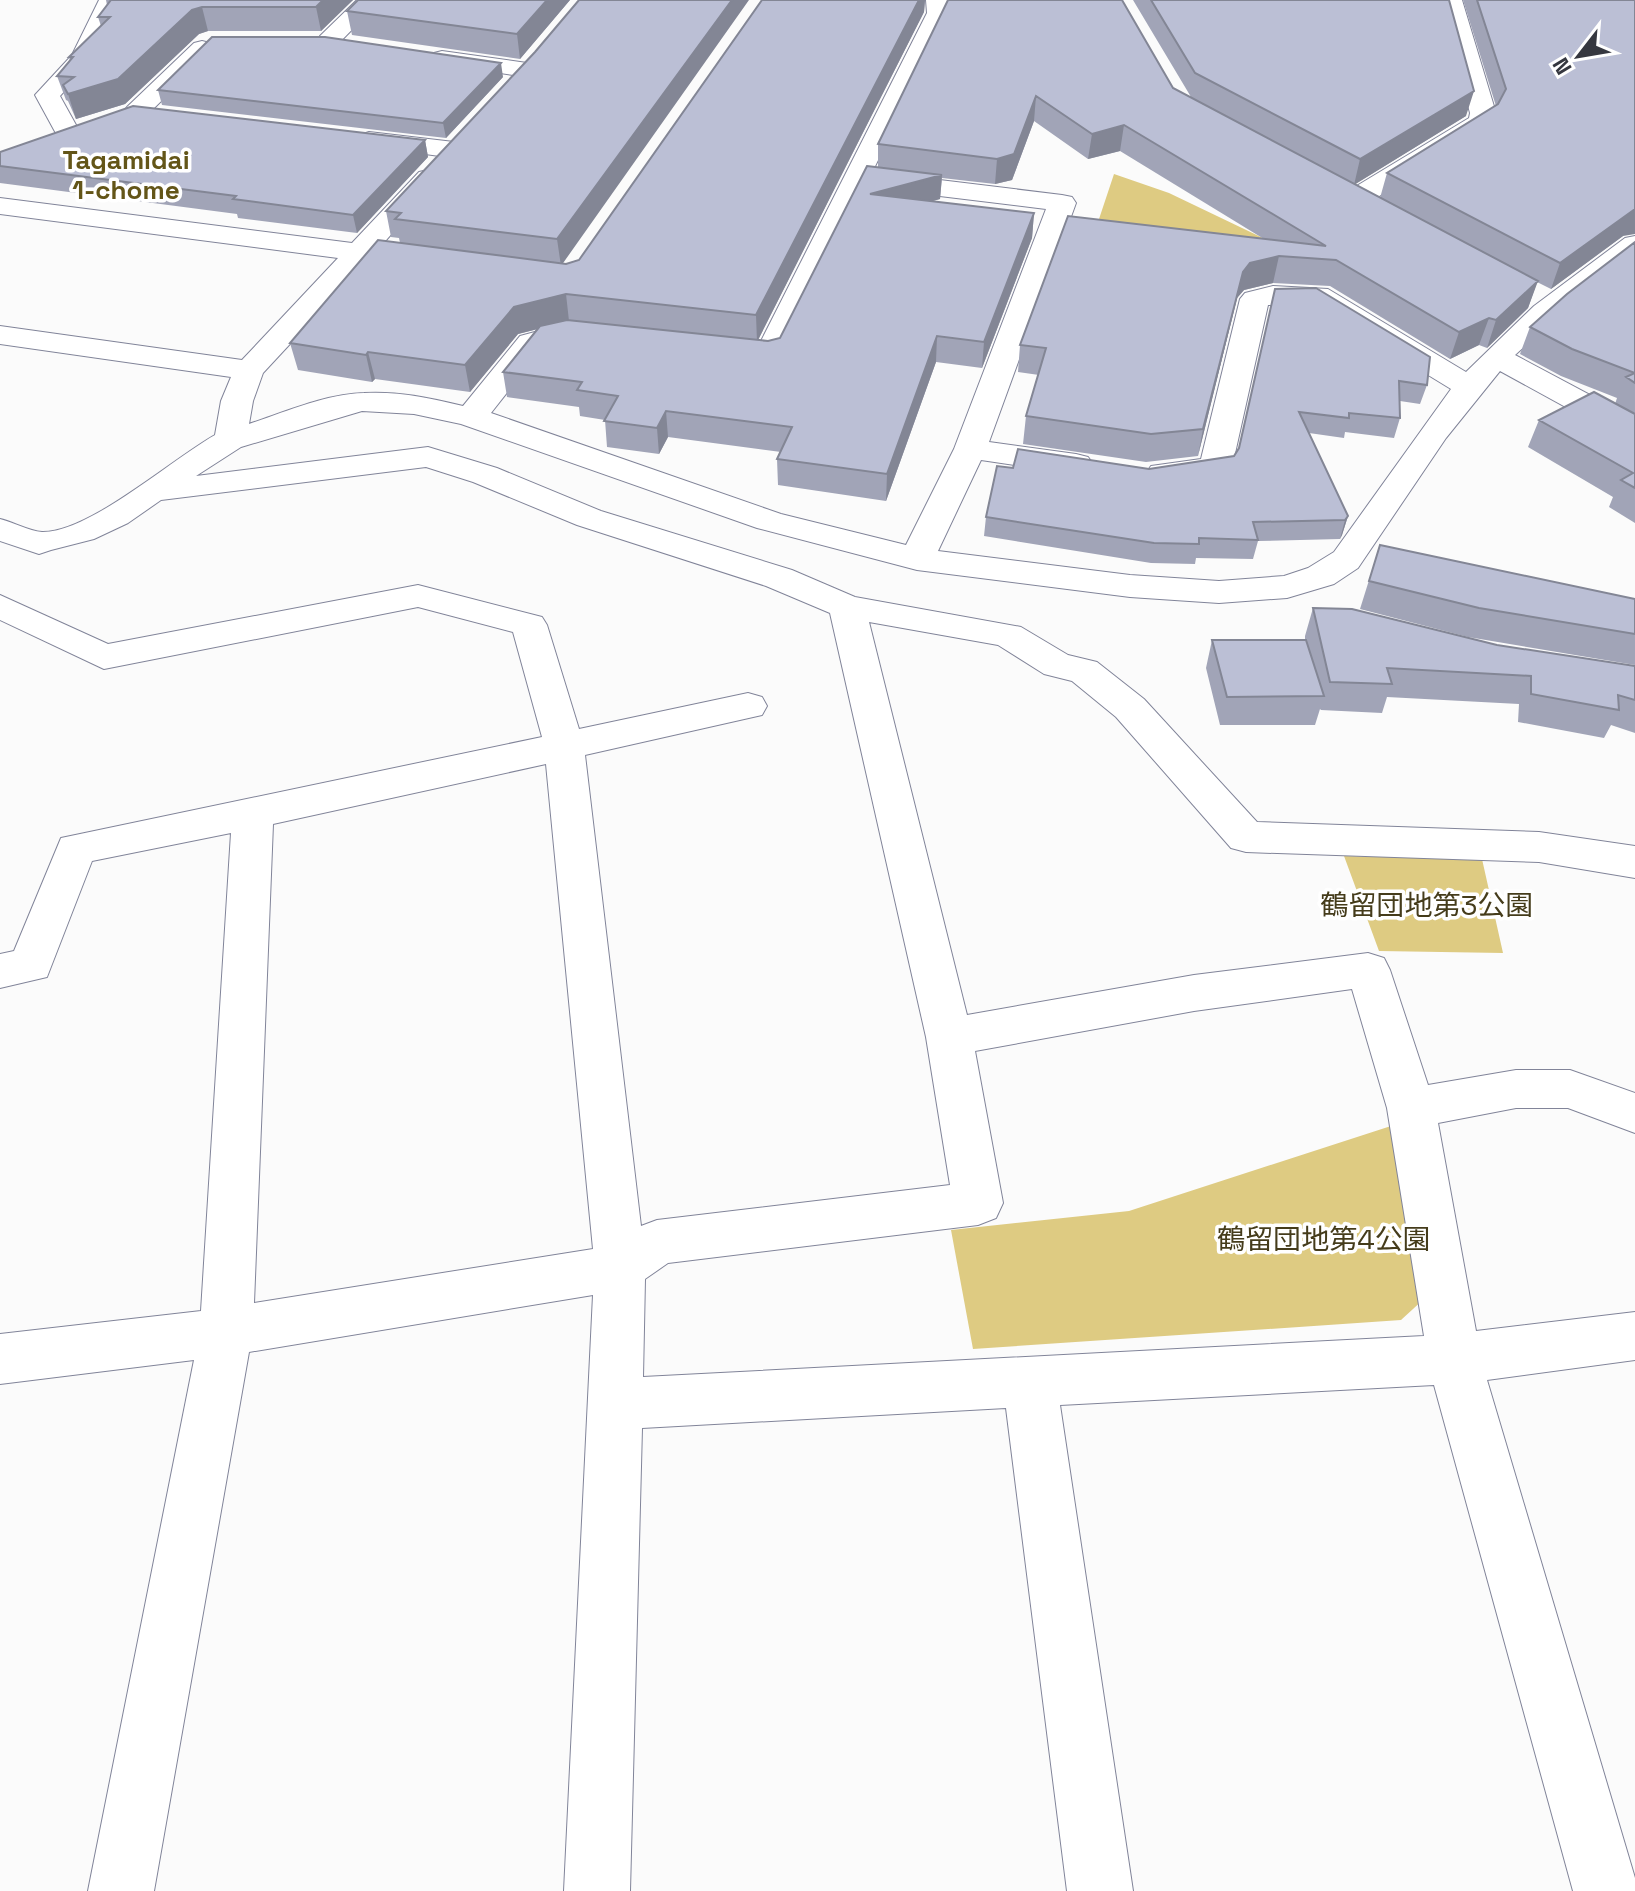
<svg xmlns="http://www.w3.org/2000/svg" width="1635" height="1891" viewBox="0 0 1635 1891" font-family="'Space Grotesk','Noto Sans JP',sans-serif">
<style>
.green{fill:#decb82}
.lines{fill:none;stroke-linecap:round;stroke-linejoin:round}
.minor-casing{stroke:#818499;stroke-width:2}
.minor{fill:#fff;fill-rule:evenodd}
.wall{fill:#a1a4b7}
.shaded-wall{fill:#838695}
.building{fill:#bbbfd5;stroke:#838695;stroke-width:2}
.labels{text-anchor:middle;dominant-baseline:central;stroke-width:7;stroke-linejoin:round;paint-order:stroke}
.far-neighbourhood-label{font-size:26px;font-weight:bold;fill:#635518;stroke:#fff}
.park-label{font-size:28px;fill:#453c1b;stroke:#fff}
</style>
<rect width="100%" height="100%" fill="#fbfbfb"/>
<path class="green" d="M1114,174L1169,193L1265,239L1251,278L1095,231Z
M1344,856L1482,859L1503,953L1379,951Z
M1391,1126L1425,1298L1401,1320L973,1349L951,1230L1129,1211Z"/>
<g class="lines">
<defs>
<path id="minor" d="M99,0H121L94,58L60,96L81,134L77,139H59L35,95L72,55Z
M357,0H381L336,46H320L316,41L320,36Z
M926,0H948L949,13L784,355L780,361L769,364L715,356L711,350L715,344L726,341L759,345L927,13Z
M1440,0H1462L1496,113L1489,127L1365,205H1345L1341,199L1345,193L1469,118L1470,113Z
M202,41L210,43L214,48L210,53L145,117H127L123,112L127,107L194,43Z
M442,51L527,63L536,65L539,70L536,75L527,77L434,63L430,58L434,53Z
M369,132L454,142L463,145L467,150L463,155L454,158L360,145L356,140L360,135Z
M428,170L437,172L441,178L380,247L436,255L440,261L436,267L426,270L366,262L263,373L253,401L249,424C285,412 326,394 364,393C398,391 430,398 463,406L520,336L546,329L557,332L561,338L557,344L542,348L491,413L781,514L906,545L954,449L1046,209L882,189L873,187L869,181L873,175L882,173L1062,195L1072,197L1076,203L989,442L1076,454L1088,457L1093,464L1088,471L1076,474L981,460L938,551L1130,575L1219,581L1284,576L1308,568L1334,552L1451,389L1312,304L1268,305L1232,467L1227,474C1204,480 1174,486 1151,480L1146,473L1151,466L1201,459L1240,299L1245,293L1273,286L1328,289L1466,372L1534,306L1625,238L1635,236V257L1555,319L1515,355L1635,419V442L1624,439L1500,371L1446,438L1358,568L1334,584L1287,598L1219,603L1130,597L917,570L757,528L461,424L414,414L362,411L241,447L196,476L428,447L497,468L601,511L792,570L855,597L1021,627L1068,655L1097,662L1144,699L1257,822L1539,832L1635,846V878L1539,862L1246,852L1231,848L1116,717L1072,681L1044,674L998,645L869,622L967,1015L1194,975L1368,953L1384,958L1390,970L1428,1085L1516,1070H1570L1635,1093V1133L1568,1108H1516L1438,1123L1476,1331L1635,1312V1360L1487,1380L1635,1878V1891H1573L1434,1385L1060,1405L1133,1891H1067L1006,1408L642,1428L630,1891H564L593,1295L249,1352L154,1891H88L194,1360L0,1384V1334L201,1311L231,833L92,861L47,977L0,988V954L14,951L61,838L542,737L513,632L418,607L104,669L0,620V595L108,644L418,585L542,617L547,625L579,729L748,693L762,697L767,706L762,715L585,755L641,1226L657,1220L950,1185L926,1037L830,613L766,586L577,525L473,482L426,467L161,500L128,523L94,539L51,550L39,554L0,541V519C13,522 29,531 42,532C89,533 172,459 215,435L221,401L231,377L0,344V326L242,360L338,258L0,214V198L352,243L419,172ZM546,764L593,1249L254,1303L273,824ZM1352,989L1387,1108L1424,1336L643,1377L645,1279L668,1263L978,1225L996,1218L1003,1203L975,1051L1194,1011Z"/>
</defs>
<use href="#minor" class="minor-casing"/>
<use href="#minor" class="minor"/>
</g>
<path class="wall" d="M106,0H353L321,31H208L199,34L125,104L76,119L68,101L66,100L57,76L70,61L69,57L101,26L98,17L107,5Z
M570,0L520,59L352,35L347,11Z
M762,0H925L924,12L758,340L768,341L780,338L878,167V144L948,0L1173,88L1191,97L1133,0H1449L1466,116L1355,184L1380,198L1387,173L1496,106L1463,0H1635L1623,236L1551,289L1537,282L1528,308L1487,348L1479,345L1450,359L1330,286L1273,283L1244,290L1237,298L1198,456L1146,462L1023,444L1026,416L1039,375L1018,372L1020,345L1264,239L1120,151L1088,159L1034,121L1012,180L995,184L942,178L940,199L932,201L1034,213L1032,238L982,368L936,362L886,501L778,485L777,459L781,452L668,437L659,454L607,447L605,420L580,416L579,407L507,397L503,372L538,329L518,334L470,392L375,379L372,382L298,370L290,343L400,243L399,238L391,237L386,211L535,52L562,264H566L579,260Z
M503,77L446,138L162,105L158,90Z
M425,140L428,157L357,233L238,218L237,214L0,183V152Z
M1635,242V523L1609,507L1613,497L1528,447L1539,420L1615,404L1617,398L1561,376L1520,354L1530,327Z
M1275,289L1427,385L1420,404L1400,401V418L1394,438L1345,432L1344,438L1309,433L1348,516L1342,535L1340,539L1258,541L1253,559L1196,558L1195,564L1151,563L984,536L986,517L1013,468L1149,469L1234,456L1239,449Z
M1380,545L1635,599V665L1468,637L1360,609Z
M1313,608L1497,645L1635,666V733L1611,725L1604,738L1518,722L1519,704L1387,697L1382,713L1321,710L1320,709L1315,725H1220L1206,668L1212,640H1305V636Z"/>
<path class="shaded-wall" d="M323,0H353L321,31L316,7Z
M547,0H570L520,59L517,34Z
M732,0H749L561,266L557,239Z
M919,0H925L924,12L757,342L756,315Z
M202,7L208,31L199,34L125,104L76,119L68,94L192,10Z
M501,63L503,77L446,138L443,123Z
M1474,91L1466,116L1354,185L1360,159Z
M1036,96L1034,121L1012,180L995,184L997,159Z
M1124,125L1120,151L1088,159L1092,134Z
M425,140L428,157L357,233L353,215Z
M942,175L940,199L869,219L870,194Z
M1633,209H1635V234L1623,236L1551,289L1560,263Z
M1034,213L1032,238L982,368L984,342Z
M1279,256L1273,283L1244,290L1237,298L1198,456L1203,429L1243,272L1250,263Z
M1538,281L1528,308L1487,348L1496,320Z
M566,294L569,321L518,334L470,392L465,365L514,307Z
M1489,318L1479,345L1450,359L1459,332Z
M937,336L936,362L886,501L887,474Z
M368,352L375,379L372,382L366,355Z
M666,411L668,437L659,454L657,428Z
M1348,516L1342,535L1340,539L1345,520Z"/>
<path class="building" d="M111,0H323L316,7H202L192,10L118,79L68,94L63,85L74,77L57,76L73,57H69L110,17H98Z
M358,0H547L517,34L347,11Z
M579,0H732L557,239L395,219L401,213L386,211L535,52Z
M762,0H919L756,315L566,294L514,307L465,365L368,352L366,355L290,343L378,240L566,264L579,260Z
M948,0H1122L1173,88L1538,281L1496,320L1489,318L1459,332L1336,260L1279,256L1250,263L1243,272L1203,429L1151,434L1026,416L1046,348L1020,345L1068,216L1326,246L1124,125L1092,134L1036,96L1014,154L997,159L878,144Z
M1151,0H1449L1474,91L1360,159L1195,73Z
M1477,0H1635V209L1560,263L1387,173L1498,104L1506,89Z
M212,37H325L501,63L443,123L158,90Z
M133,106L425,140L353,215L233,199L236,196L0,166V152Z
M867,166L942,175L870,194L1034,213L984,342L937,336L887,474L777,459L792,427L666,411L657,428L604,421L618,396L577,390L582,382L503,372L540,326L567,320L768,341L780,338Z
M1635,242V383L1626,377L1635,373L1572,349L1530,327L1567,294Z
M1316,288L1430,357L1427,385L1399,381L1400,418L1349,413V418L1299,412L1348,516L1345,520L1253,522L1258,540L1199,538V544L1154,543L986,517L997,466L1013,468L1018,449L1149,469L1234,456L1239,448L1275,289Z
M1594,392L1635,414V488L1621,480L1633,473L1539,420Z
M1380,545L1635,599V634L1479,608L1369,581Z
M1313,608L1352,609L1497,645L1635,666V700L1618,695L1619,710L1531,694V676L1387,668L1392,684L1330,682Z
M1212,640H1306L1324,696L1227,697Z"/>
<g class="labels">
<g class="far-neighbourhood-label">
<text x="126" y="160">Tagamidai<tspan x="126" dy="30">1-chome</tspan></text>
</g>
<g class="park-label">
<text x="1427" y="905">鶴留団地第3公園</text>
<text x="1324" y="1239">鶴留団地第4公園</text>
</g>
</g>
<g transform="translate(1579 56) rotate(239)" stroke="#ffffff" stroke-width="6" paint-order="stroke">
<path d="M0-6L14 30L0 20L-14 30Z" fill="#35373f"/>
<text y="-12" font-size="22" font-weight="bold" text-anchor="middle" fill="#35373f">N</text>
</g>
</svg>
